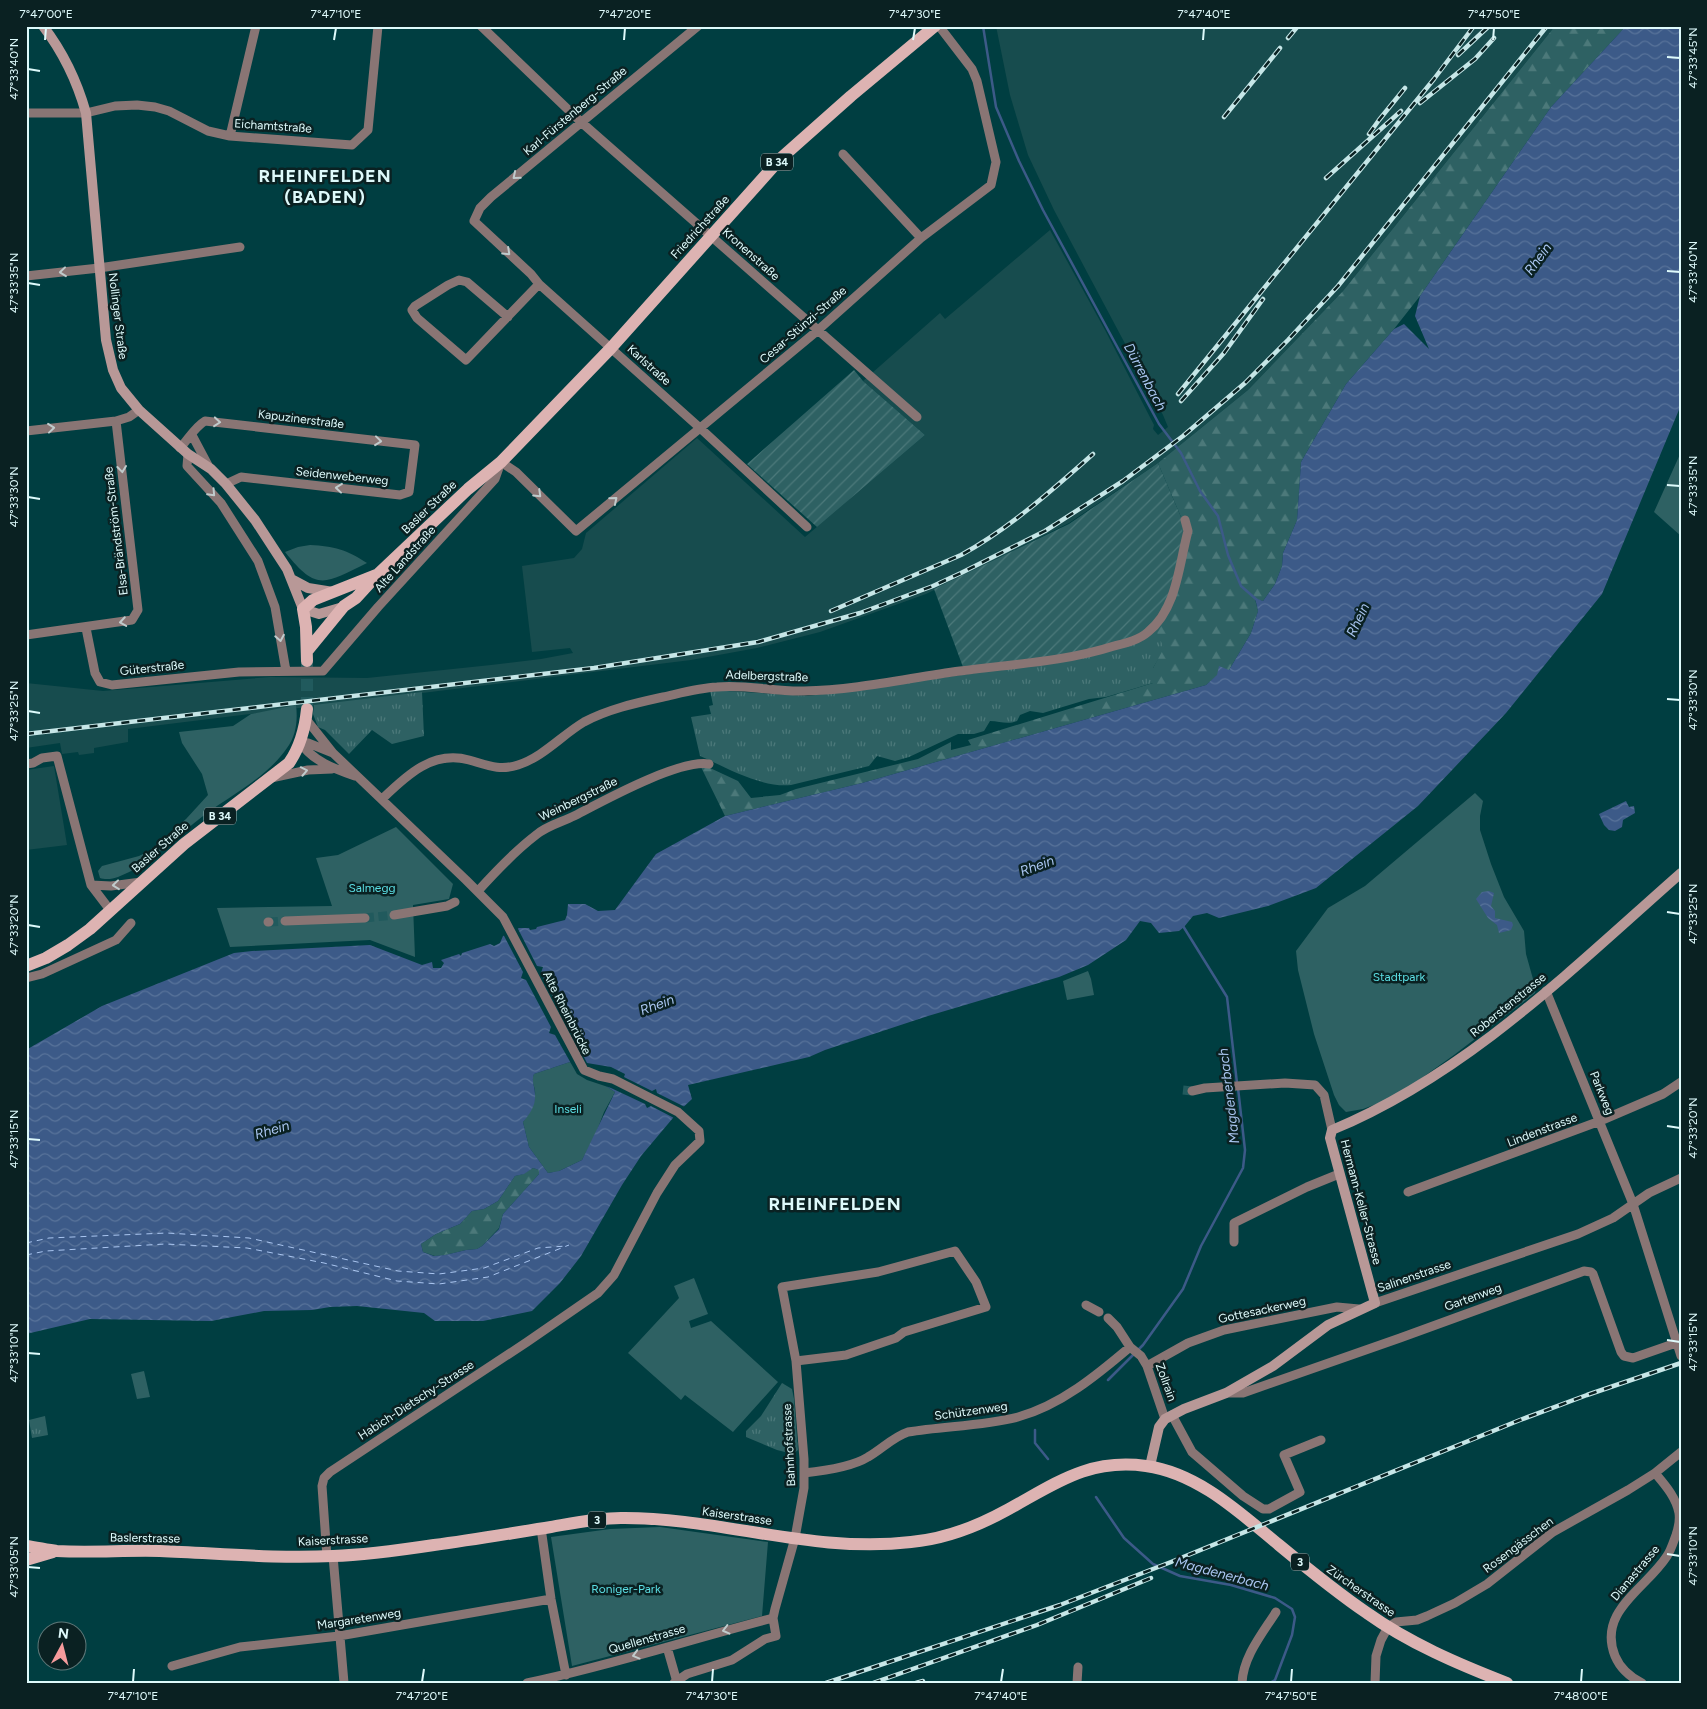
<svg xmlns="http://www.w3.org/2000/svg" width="1707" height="1709" viewBox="0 0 1707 1709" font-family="Figtree,sans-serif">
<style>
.built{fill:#174c4e}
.grass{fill:url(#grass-tufts)}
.forest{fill:url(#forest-firs)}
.park{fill:#2e6163}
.garden{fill:url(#garden-furrows)}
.water{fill:url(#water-waves);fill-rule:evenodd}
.pier{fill:#003e41}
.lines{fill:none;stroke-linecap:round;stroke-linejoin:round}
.stream{stroke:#3c5a88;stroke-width:2.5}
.ferry{stroke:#aac6f1;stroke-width:1;stroke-dasharray:6 5;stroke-linecap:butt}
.street-tunnel{stroke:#215a5d;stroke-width:9;stroke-dasharray:9 4.5;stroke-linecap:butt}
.primary-tunnel{stroke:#215a5d;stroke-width:12;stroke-dasharray:12 6;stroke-linecap:butt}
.street{stroke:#897574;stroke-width:9}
.secondary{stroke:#b89897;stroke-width:10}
.primary{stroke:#ddb3b2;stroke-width:12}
.rail-casing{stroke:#c6e6e7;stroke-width:4.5}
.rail{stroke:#0a2122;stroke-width:2.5;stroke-dasharray:8;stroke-linecap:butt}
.oneway{stroke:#c0cbcc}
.ticks{fill:none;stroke:#defafb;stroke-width:2}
.labels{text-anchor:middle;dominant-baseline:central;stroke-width:5;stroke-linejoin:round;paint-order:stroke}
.shield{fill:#0a2122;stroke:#9eb9ba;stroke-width:1}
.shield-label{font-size:11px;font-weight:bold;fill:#defafb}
.street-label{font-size:12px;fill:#defafb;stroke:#0a2122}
.park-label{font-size:12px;fill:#5cdfe4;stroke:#0a2122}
.water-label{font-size:14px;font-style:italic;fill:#aac6f1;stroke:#0a2122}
.district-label{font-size:18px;font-weight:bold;letter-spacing:1px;fill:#defafb;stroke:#0a2122}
.neatline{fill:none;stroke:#defafb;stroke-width:2}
.ticks-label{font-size:12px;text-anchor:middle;fill:#defafb}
</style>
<defs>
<pattern id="grass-tufts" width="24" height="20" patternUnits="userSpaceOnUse" patternTransform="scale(1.25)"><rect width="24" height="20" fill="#2e6163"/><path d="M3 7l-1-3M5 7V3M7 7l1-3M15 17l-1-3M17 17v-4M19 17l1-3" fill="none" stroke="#4c797a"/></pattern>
<pattern id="forest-firs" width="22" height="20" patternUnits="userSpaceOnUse" patternTransform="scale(1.25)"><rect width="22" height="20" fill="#2e6163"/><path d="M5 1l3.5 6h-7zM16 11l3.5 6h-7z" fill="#4c797a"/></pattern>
<pattern id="garden-furrows" width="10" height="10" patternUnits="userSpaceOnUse" patternTransform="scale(1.25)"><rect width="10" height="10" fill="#2e6163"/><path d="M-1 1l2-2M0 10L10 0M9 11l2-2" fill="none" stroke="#4c797a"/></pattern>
<pattern id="water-waves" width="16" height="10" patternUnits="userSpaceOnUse" patternTransform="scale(1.25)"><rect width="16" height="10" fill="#3c5a88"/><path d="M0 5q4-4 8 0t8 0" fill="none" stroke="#58739a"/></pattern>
</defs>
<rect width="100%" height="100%" fill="#003e41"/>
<path class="built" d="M996,26H1555L1343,291L1248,390L1158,463L1069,523L926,594L820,632L757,648L691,660L128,729V742L94,748V753L79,755L78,752L62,754L60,743L26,748V683L103,691L270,677L367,678L491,665L541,659L573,653L570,648L532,652L522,566L574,558L582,549L586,533L697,438L805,537L925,435L863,381L940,313L945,319L1050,230L1105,330L1154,425L1153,429L1158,435L1168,427L1163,415L1054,210L1028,155L1010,95Z
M54,766L67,845L26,850V770Z"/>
<path class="grass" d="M1156,628L1165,648L1153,668V683L1106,697L1089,699L1043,713L1030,711L1020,715L1017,721C1007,725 1000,721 990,721L984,731L974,734H958L909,757L895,761L877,756L869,766L791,785C762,788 727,768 700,756L691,717L711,714L709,706L713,705L710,690L808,696L1079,659Z
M422,692L424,736L392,744L372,730L349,754L325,730L318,727L313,714L314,705Z
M782,1383L792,1389L794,1399L798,1450L793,1454L777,1450L746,1437V1431L761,1416Z
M45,1416L48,1435L32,1438L29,1420Z"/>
<path class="forest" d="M1555,26H1626L1551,107L1420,296L1394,329L1346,384L1301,462L1297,520L1283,553L1282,566L1275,584L1263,601L1255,599L1258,611L1251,633L1229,670L1218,675L1206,685L862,783L725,816L701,767L710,768L738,781L751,798L780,795L796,789L918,759L951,742V750L971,745L968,740L1153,683V668L1164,648L1153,624L1181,517L1158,463L1248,390L1343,291Z
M533,1168L539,1170V1174L503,1214L499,1228L482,1246L477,1249L466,1250L445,1255L435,1256L423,1252L421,1244L436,1234L460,1224L472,1211L484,1209L498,1201L515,1176L523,1174Z"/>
<path class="park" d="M1681,452V536L1654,512Z
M310,545C334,546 347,550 367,563C324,584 317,592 285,552L298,547Z
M296,705C298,720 296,736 287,748C265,780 228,796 198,820C173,839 149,865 118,877C113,879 105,880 100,878L98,871L102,866L139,856L149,851L186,819L208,795L202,774L182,743L179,732L233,726L251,714Z
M1475,793L1483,801L1480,816V830L1491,864L1504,897L1524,931L1526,954L1533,979L1536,987L1535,993L1454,1055L1395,1097L1363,1109L1346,1112L1339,1105L1334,1095L1314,1034L1298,970L1296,951L1328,908L1365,886Z
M396,827L453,884L449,899L413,905L415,957L370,940L230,947L217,908L332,906L316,858L338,855Z
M1088,971L1091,979L1094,995L1067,1000L1063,981Z
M570,1062L615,1092L604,1112L596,1133L582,1160L559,1171L548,1173L529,1147L523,1122C530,1113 536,1103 535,1091C534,1084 531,1080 534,1074Z
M694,1278L708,1314L689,1321L691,1328L711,1321L778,1382L733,1432L685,1395L681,1400L628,1353L679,1298L674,1286Z
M144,1371L150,1397L137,1399L131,1374Z
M660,1527L768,1542L762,1616L572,1666L551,1537L610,1529Z"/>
<path class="garden" d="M854,370L863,381L925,435L817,527L747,464Z
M1158,463L1181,517L1183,537L1171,590L1153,624L1136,637L1070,654L963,667L934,589L1069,524Z"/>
<path class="water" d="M1626,26H1681V405L1602,594L1506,713L1418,806L1316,888L1268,906L1219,918L1207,913L1193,916L1184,927L1179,931L1159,933L1151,923L1140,921L1126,940L1088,965L1059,977L928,1016L825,1050L809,1057L688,1085L692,1099L678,1112L641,1156L622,1185L581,1256L560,1283L532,1311L483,1321H435L424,1313L357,1306L330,1307L312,1310L264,1311L211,1321L90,1319L26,1334V1050L102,1006L234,953L252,951L370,945L422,965L432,962L433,968H441L444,963L441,960L459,954L461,956L462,953L490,944L494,946L500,943L503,936L519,928H529L530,930L536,929L537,927L565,920L567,915L568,904H585L598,911L615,910L656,854L725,816L862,783L1206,685L1217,675L1219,666L1229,670L1251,633L1258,611L1255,598L1263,601L1275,584L1282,566L1283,553L1297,520L1301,462L1346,384L1394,329L1404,324L1429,349L1415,316L1420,296L1551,107ZM570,1062L615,1092L582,1160L559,1171L548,1173L529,1147L523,1122C530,1114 536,1105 535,1094C535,1087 531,1081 534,1074ZM533,1168L539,1170V1174L503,1214L499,1229L482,1246L477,1249L466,1250L445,1255L434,1256L423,1252L421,1244L436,1234L460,1224L472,1211L484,1209L498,1201L515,1176L524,1174Z
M1626,801L1629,807L1634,806L1635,813L1623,820L1622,827L1615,831L1609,830L1604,825L1599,814Z
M1489,891L1494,893L1491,906L1495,911V918L1512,922L1513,925L1511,930L1499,933L1497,925L1488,918L1476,899L1482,892Z"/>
<path class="pier" d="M517,927L537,966L543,967L541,973L565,1020L571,1022L569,1028L587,1063L611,1067L625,1074L624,1077L652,1091L656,1089L657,1093L685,1107L674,1118L651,1106L647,1108L645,1104L611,1088L587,1080L577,1074L555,1035L549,1033L551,1027L526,980L521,978L523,972L503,934Z"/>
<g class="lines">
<path class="stream" d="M983,26L996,107L1019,161L1043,210L1159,424L1181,453L1200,491L1218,516L1228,555L1241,586L1257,600
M1183,926L1227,997L1237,1083
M1108,1380L1143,1345L1183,1289L1201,1246L1243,1168L1245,1150L1238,1088
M1035,1430V1443L1048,1459
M1096,1497L1124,1538L1153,1564L1180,1576L1231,1585L1275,1598L1292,1609L1295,1617L1292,1635L1275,1680L1270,1683"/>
<path class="ferry" d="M26,1243L49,1238L167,1233L249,1238L398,1271L439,1274L484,1268L538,1248L566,1246
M26,1255L46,1251L165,1244L247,1248L324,1263L397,1281L439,1284L488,1277L569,1245"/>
<path class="street-tunnel" d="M365,918L394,915
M269,922L285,921
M1183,1090L1192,1091"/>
<path class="primary-tunnel" d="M307,709V661"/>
<path class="street" d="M481,26L581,122L917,417
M698,26L491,197L480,208L474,221L531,274L539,284L700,428L807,527
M26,113H86L115,106L137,105L155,107L169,111L208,131L230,136L352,145L368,130L378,26
M230,136L256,26
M843,154L921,238
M26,276L99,268L240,247
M508,317L467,282L459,280L448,285L415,306L412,310L417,318L466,360L539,284
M26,431L116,421L129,417L139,410
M192,435L209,467
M180,448C189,438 195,427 205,421L415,445L409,492L400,495L241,477L226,484
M188,454L187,466L221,503L258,561L275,607L286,671
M86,628L95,673L100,682L112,685L239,672L323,671L378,607L495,479L501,462L516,472L576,531L817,331L921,238L991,185L996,162L977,81L972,69L939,26
M26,635L132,620L138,610L116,421
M306,719L333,753L466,880L503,917L584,1070L599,1076L613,1079L678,1112L699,1131L700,1141L675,1165L657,1193L614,1275L598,1293L527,1342L330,1472L324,1478L322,1486L327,1557
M300,742C312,761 335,769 355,776
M300,742L308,743L333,753
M26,764L33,763L42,758L57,756L91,885L110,910
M271,778L308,770L332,769
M382,799C406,776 432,750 469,760C487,765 499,771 518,765C543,757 562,735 584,722C608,709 636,703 663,697C681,693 699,688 717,687C746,684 775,692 804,691C857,690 908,678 960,671C1011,664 1064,662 1114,646C1126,643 1139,640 1148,632C1177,609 1179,564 1188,531L1185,520
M91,885L111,886L141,882
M478,891C496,871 515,851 536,835C546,826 562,822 574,816C603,801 679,759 709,764
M394,915L447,906L455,902
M285,921L365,918
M268,922H269
M26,978L42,974L116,940L131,923
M1546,991L1633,1204L1681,1356
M1192,1091L1205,1088L1285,1083L1315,1085L1324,1095L1332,1130
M1408,1192L1600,1121L1663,1094L1681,1082
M1234,1242V1223L1307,1187L1339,1174
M1375,1303L1578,1234L1613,1218L1649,1193L1681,1178
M1086,1305L1099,1312
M1108,1318L1117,1327L1130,1347L1141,1356L1147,1366L1165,1419
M1147,1366L1188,1343L1224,1330L1337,1307L1359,1309
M1226,1393H1243L1400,1338L1584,1271L1591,1272L1593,1274L1621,1352L1624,1356L1633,1358L1676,1343
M1172,1415L1192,1452L1243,1496L1263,1509H1269L1300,1492L1284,1455L1321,1440
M804,1473C823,1471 852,1467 868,1457C882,1449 893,1437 908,1432C943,1426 983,1426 1018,1417C1061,1405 1097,1375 1130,1347
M541,1528L551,1599L566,1675
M333,1556L344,1683
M667,1647L677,1682
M172,1666L240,1647L339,1636L551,1599
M527,1683C610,1666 691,1639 773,1618
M674,1683L687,1674L732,1660L765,1639L776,1636L773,1618L775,1609L795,1538L804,1488V1459L796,1361L782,1287L878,1272L955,1251L976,1282L986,1307L904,1332L896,1338L846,1355L796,1361
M1077,1683L1078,1667
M1242,1683C1243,1657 1262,1634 1276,1612
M1375,1683L1376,1656L1381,1640L1388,1627L1396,1622L1417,1620L1427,1616L1455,1603L1487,1584L1553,1532L1628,1490L1655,1473L1681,1452
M1642,1683C1630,1677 1620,1668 1615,1656C1597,1611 1646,1589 1667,1556C1671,1550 1673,1543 1676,1535C1678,1529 1680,1520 1679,1513C1676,1497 1665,1485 1655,1473"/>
<path class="secondary" d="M43,26C63,52 77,81 86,113L106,340L113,370L121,388L139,410L188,454L211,469L226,484L255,520L287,569L303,609L319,614L343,607
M293,580L308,588L333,592
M1150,1466L1159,1427L1165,1419L1184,1409L1226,1393L1273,1366L1328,1325L1375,1303L1330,1138L1332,1130C1467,1074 1573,968 1681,873"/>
<path class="primary" d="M308,650L344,606L356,598L378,574L468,489L501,462L611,348L780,159L851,96L935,26
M307,661L306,627L303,609L313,600L376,575
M26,966L46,958L68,945L90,929L184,844L289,763C300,747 305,729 307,709
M26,1546C36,1547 47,1550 57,1551C91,1553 126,1550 160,1551C216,1553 276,1559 333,1556C366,1555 401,1550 434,1545C473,1540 512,1533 551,1527C574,1523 598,1518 621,1518C718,1517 813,1554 911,1542C944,1539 978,1526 1007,1510C1055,1484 1088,1458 1146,1466C1198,1473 1240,1513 1279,1545C1308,1569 1336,1592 1367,1613C1409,1643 1458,1664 1507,1683
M26,1560L53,1552"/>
<defs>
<path id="rail" d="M1288,38L1298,26
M1458,55L1489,26
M1420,103L1475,59L1494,38
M1224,117L1280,48
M1369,134L1379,120L1405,88
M1326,178L1401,111
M1178,394L1434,79L1474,26
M1181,401L1224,353L1263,299
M831,611L961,555C1010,528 1051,491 1093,454
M26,734L594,668L758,642L860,613L933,586L961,573L1045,531L1123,481L1183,436L1245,383L1288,340L1338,286L1547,26
M826,1683L1060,1605L1171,1562L1520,1420L1587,1395L1681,1363
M873,1683L1037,1625L1151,1578
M916,1683L923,1681"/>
</defs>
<use href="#rail" class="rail-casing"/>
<use href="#rail" class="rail"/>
</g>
<defs><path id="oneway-chevron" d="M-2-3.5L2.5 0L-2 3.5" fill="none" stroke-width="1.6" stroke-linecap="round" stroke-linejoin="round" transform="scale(1.25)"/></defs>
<g class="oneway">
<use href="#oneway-chevron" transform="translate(516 176) rotate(140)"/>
<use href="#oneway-chevron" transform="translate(507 252) rotate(43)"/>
<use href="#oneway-chevron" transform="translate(63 272) rotate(174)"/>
<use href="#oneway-chevron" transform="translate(217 422) rotate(5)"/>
<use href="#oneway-chevron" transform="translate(51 428) rotate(-6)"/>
<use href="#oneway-chevron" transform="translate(378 441) rotate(6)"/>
<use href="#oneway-chevron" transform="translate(122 469) rotate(83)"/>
<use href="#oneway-chevron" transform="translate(339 488) rotate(-174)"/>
<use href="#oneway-chevron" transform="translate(212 493) rotate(47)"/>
<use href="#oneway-chevron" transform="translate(538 494) rotate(44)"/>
<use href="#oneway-chevron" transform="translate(614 500) rotate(-40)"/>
<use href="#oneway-chevron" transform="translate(123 622) rotate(171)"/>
<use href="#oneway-chevron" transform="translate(280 638) rotate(80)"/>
<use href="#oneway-chevron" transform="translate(304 771) rotate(-11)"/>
<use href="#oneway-chevron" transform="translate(116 885) rotate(174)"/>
<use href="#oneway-chevron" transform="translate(726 1630) rotate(166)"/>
<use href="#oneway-chevron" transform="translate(636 1655) rotate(165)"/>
</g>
<path class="ticks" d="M45,40L46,28M334,40L336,28M624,40L625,28M913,40L915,28M1203,40L1204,28M1493,40L1494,28M1667,57L1680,58M28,69L40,71M1667,271L1680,272M28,283L40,285M1667,485L1680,486M28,497L40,499M1667,699L1680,700M28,711L40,713M1667,912L1680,914M28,925L40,927M1667,1126L1680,1128M28,1139L40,1140M1667,1340L1680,1342M28,1353L40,1354M1667,1554L1680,1556M28,1567L40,1568M133,1682L134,1669M422,1682L424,1669M712,1682L713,1669M1001,1682L1003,1669M1291,1682L1292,1669M1581,1682L1582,1669"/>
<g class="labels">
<g class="shield">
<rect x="761" y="153.5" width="32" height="17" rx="4"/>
<rect x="204" y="807.5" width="32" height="17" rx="4"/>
<rect x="588" y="1511.5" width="18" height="17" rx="4"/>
<rect x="1291" y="1553.5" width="18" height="17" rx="4"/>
</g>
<g class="shield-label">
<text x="777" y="162">B 34</text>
<text x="220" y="816">B 34</text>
<text x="597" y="1520">3</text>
<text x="1300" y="1562">3</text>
</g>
<g class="street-label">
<text transform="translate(575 111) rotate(-40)">Karl-Fürstenberg-Straße</text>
<text transform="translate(273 126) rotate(4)">Eichamtstraße</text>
<text transform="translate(700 227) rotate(-48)">Friedrichstraße</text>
<text transform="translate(751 254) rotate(42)">Kronenstraße</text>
<text transform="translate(118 316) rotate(83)">Nollinger Straße</text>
<text transform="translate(803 325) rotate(-41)">Cesar-Stünzi-Straße</text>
<text transform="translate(649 365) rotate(42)">Karlstraße</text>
<text transform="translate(301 419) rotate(7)">Kapuzinerstraße</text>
<text transform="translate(342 476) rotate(6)">Seidenweberweg</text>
<text transform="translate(429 507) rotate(-44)">Basler Straße</text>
<text transform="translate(116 531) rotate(-97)">Elsa-Brändström-Straße</text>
<text transform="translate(405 559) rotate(-48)">Alte Landstraße</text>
<text transform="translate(152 668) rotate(-6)">Güterstraße</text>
<text transform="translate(767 676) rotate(2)">Adelbergstraße</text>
<text transform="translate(578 799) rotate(-26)">Weinbergstraße</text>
<text transform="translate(160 847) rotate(-41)">Basler Straße</text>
<text transform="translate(1508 1005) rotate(-39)">Roberstenstrasse</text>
<text transform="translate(567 1013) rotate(63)">Alte Rheinbrücke</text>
<text transform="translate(1602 1093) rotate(68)">Parkweg</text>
<text transform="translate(1542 1130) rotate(-21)">Lindenstrasse</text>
<text transform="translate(1361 1202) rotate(75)">Hermann-Keller-Strasse</text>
<text transform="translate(1414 1276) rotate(-19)">Salinenstrasse</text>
<text transform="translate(1473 1297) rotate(-20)">Gartenweg</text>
<text transform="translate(1262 1310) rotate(-12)">Gottesackerweg</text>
<text transform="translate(1166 1382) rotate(70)">Zollrain</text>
<text transform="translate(416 1400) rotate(-33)">Habich-Dietschy-Strasse</text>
<text transform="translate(971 1411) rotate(-8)">Schützenweg</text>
<text transform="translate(789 1445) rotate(-93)">Bahnhofstrasse</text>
<text transform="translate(737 1516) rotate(8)">Kaiserstrasse</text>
<text transform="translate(145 1538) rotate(1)">Baslerstrasse</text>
<text transform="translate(333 1540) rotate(-3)">Kaiserstrasse</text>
<text transform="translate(1518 1545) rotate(-37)">Rosengässchen</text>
<text transform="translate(1635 1573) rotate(-50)">Dianastrasse</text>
<text transform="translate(1361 1591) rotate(35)">Zürcherstrasse</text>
<text transform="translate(359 1619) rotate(-9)">Margaretenweg</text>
<text transform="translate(647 1639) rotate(-16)">Quellenstrasse</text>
</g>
<g class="park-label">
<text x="372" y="888">Salmegg</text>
<text x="1399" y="977">Stadtpark</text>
<text x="568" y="1109">Inseli</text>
<text x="626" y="1589">Roniger-Park</text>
</g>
<g class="water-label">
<text transform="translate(1538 259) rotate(-54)">Rhein</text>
<text transform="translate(1145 377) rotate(62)">Dürrenbach</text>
<text transform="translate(1358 620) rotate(-65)">Rhein</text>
<text transform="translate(1037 866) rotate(-20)">Rhein</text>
<text transform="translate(657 1005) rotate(-20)">Rhein</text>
<text transform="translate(1229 1096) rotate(-97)">Magdenerbach</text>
<text transform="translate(272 1130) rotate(-16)">Rhein</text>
<text transform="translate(1222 1574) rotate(15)">Magdenerbach</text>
</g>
<g class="district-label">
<text x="325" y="176">RHEINFELDEN<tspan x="325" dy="21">(BADEN)</tspan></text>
<text x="835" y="1204">RHEINFELDEN</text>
</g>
</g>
<rect width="1707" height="1709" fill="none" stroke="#0a2122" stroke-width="55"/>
<g transform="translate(62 1646) rotate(7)"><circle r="24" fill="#0a2122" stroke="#5f7879"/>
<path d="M0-4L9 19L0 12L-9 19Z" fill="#f59b9c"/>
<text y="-8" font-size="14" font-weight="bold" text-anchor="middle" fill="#defafb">N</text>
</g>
<rect x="28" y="28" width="1652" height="1654" class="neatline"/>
<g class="ticks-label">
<text x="46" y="18">7°47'00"E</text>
<text x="336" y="18">7°47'10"E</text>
<text x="625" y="18">7°47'20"E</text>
<text x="915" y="18">7°47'30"E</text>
<text x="1204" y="18">7°47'40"E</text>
<text x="1494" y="18">7°47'50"E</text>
<text transform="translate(1693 58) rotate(-90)" y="4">47°33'45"N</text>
<text transform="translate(14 69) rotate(-90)" y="4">47°33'40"N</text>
<text transform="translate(1693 272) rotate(-90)" y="4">47°33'40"N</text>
<text transform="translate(14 283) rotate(-90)" y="4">47°33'35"N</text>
<text transform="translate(1693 486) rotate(-90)" y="4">47°33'35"N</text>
<text transform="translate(14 497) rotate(-90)" y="4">47°33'30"N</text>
<text transform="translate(1693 700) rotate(-90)" y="4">47°33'30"N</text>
<text transform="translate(14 711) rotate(-90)" y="4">47°33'25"N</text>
<text transform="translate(1693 914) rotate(-90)" y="4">47°33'25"N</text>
<text transform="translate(14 925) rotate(-90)" y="4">47°33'20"N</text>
<text transform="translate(1693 1128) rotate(-90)" y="4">47°33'20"N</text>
<text transform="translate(14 1139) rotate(-90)" y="4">47°33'15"N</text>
<text transform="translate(1693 1342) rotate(-90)" y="4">47°33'15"N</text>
<text transform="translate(14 1353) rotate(-90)" y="4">47°33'10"N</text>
<text transform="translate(1693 1556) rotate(-90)" y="4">47°33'10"N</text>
<text transform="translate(14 1567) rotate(-90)" y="4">47°33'05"N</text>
<text x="133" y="1700">7°47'10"E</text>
<text x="422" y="1700">7°47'20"E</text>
<text x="712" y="1700">7°47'30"E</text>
<text x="1001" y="1700">7°47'40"E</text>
<text x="1291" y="1700">7°47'50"E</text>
<text x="1581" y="1700">7°48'00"E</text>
</g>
</svg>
